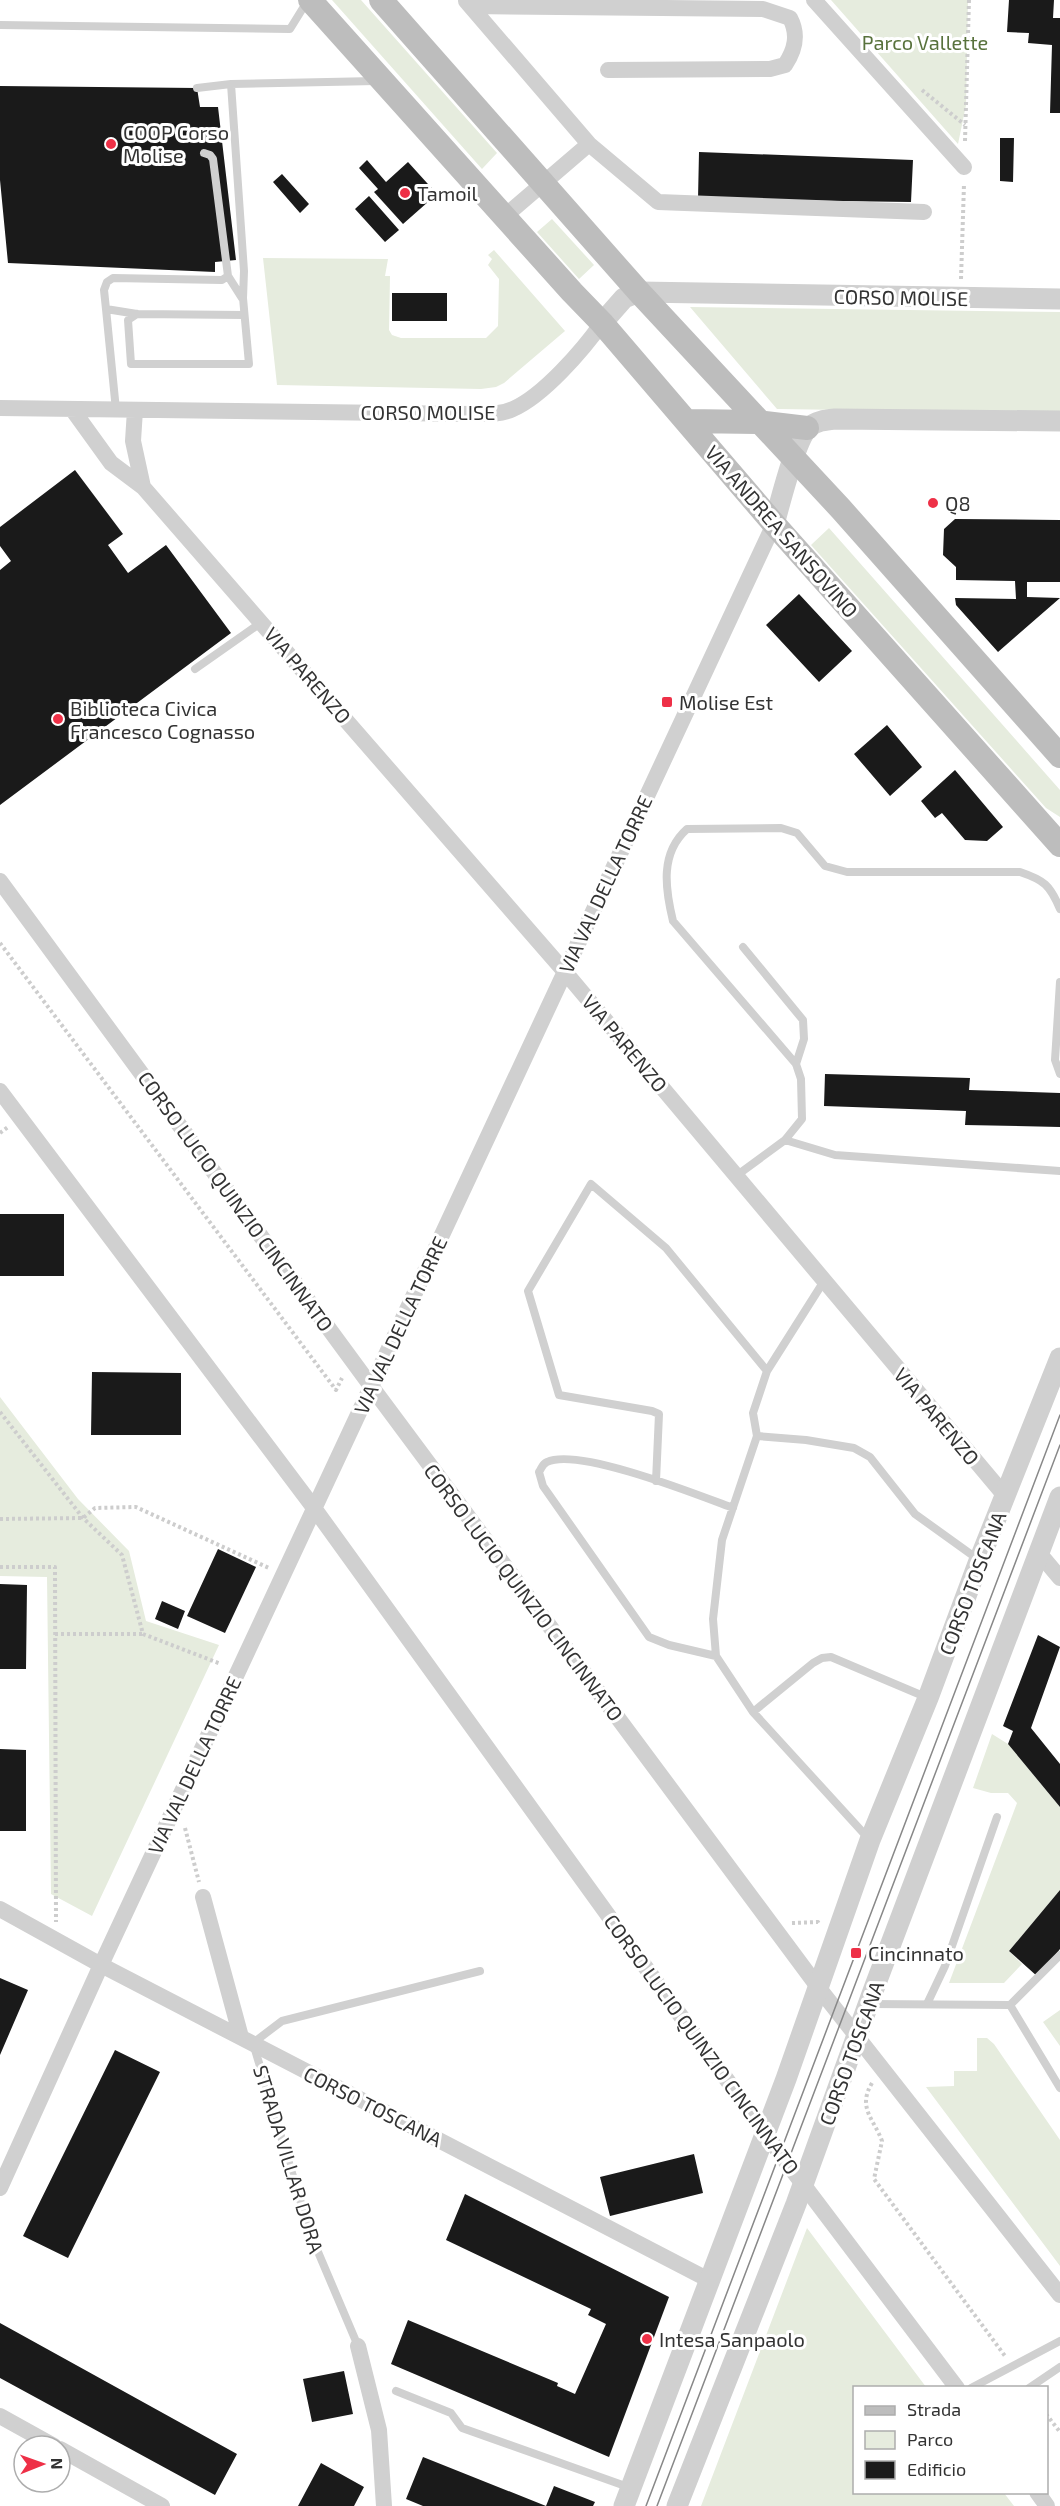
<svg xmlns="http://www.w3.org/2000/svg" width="1060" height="2506" viewBox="0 0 1060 2506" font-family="'Exo 2',sans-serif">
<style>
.green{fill:#e6ecde}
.building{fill:#1a1a1a}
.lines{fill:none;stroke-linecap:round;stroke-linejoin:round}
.path{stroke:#cdcdcd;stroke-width:4;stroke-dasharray:3 3;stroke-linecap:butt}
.service{stroke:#d0d0d0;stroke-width:8}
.minor{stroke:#d0d0d0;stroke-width:16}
.tertiary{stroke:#d0d0d0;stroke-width:21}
.secondary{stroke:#bdbdbd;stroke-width:24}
.tram{stroke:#888;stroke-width:1.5}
.poi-dot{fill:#ee3047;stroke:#fff;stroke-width:2}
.labels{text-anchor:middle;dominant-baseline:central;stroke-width:6;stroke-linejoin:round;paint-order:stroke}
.park-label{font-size:20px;fill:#58723c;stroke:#fff}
.poi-label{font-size:20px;fill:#333;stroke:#fff;text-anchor:start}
.street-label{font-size:20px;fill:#333;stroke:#fff}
</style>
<rect width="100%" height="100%" fill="#fff"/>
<path class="green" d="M332,0H361L497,153L482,169Z
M831,0H968L966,105L958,144Z
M552,219L594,265L579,279L537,232Z
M494,250L565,331L504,383L496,387L481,389L277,385L263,258L388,259L385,276H390L389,330L392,335L401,338H486L498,326L499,279L488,265L492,259L488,255Z
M690,307L1060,312V413L777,409Z
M829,528L1060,790V817L1046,808L811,545Z
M0,1397L78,1499L129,1551L146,1621L219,1645L92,1916L51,1894L47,1577L0,1576Z
M992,1734L1008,1744L1060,1807V1890L1009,1951L1022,1964L1004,1983H949L1017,1803L1008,1793H991L973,1788Z
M1060,2010V2046L1043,2022Z
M977,2038H987L994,2044L1060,2140V2266L926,2087L954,2086V2071H977Z
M807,2228L926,2387L854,2388V2492L1004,2493L1014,2506H701Z"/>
<path class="building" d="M1009,0H1054L1053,18H1060V113H1050L1052,45L1028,43L1029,33L1007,32Z
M0,86L197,88L200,107H218L236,260L215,262V272L8,263L0,180Z
M1000,138H1014L1013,182L1000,181Z
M699,152L913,160L911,202L698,199Z
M367,160L386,182L408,162L437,194L403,224L374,192L378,189L359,168Z
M282,174L309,204L300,213L273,182Z
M369,196L399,230L385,242L355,209Z
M392,293H447V321H392Z
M75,470L123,534L108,545L128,573L166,545L231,633L0,805V570L11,561L0,546V527Z
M955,519L1060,520V582H1027V597L1060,598L998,652L956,605L955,598L1016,599L1015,581L956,580V567L943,555L944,529Z
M799,594L852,651L819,682L766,625Z
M887,725L922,767L890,796L854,754Z
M955,770L1003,827L987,841L965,840L942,813L935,818L921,801Z
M825,1074L970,1078L969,1090L1060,1093V1127L965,1125L966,1111L824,1106Z
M0,1214H64V1276H0Z
M92,1372L181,1373V1435H91Z
M218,1549L256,1567L225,1633L187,1616Z
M0,1584L27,1585L26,1669H0Z
M162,1601L185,1611L178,1629L155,1619Z
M1038,1635L1060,1647L1031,1728L1060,1764V1807L1008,1744L1013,1731L1003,1726Z
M0,1749L26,1750V1831H0Z
M1060,1890V1949L1038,1977L1009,1951Z
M0,1978L28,1990L0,2055Z
M115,2050L160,2072L68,2258L23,2236Z
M694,2154L703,2193L610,2216L600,2177Z
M465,2194L669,2297L609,2457L391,2364L408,2320L558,2383L557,2386L575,2394L606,2324L588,2315L591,2309L446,2240Z
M0,2323L237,2454L215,2495L0,2378Z
M344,2371L353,2414L312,2422L303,2379Z
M423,2457L546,2506L554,2486L595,2502L593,2506H423L406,2499Z
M321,2463L364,2487L354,2506H298Z"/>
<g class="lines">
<path class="path" d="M922,90L965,125
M965,141L969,0
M961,279L964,184
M0,943L336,1390L342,1378
M0,1133L8,1127
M0,1412L83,1518L122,1555L143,1634L221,1664
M0,1519L83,1518L95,1508L136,1507L269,1568
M0,1567H55L56,1922
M55,1634H143
M185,1828L199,1882
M792,1923L818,1922L819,1924
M872,2083C857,2108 874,2119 882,2141L874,2179L1005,2356
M1046,2414L1060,2432"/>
<path class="service" d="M0,25L290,29L308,0
M197,88L231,84L376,81
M204,153L210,155L213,159L228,276L242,298
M106,309L137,314L244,315
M137,314L128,320L131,364H249L243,298L244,271L231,84
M116,410L106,309L104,290L107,282L113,278L222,280L228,276
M195,669L262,622
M743,947L803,1020L804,1039L796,1064
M1060,982L1055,1060L1060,1074
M785,1140L835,1155L1060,1171
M736,1176L785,1140L802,1119L801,1079L796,1064L673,921C665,888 660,853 687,829L781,828L797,833L825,866L847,872H1020C1044,880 1050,885 1060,909
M757,1436L753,1413L767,1371
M656,1481L659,1414L652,1411L559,1395L528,1291L591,1184L666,1248L767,1371L824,1281
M716,1656L669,1645L649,1637L543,1486L539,1472C542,1468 542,1464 547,1462C578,1447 698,1495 733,1508
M753,1712L813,1663L822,1658L831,1657L928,1698
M868,1838L753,1712L716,1656L713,1619L722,1540L757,1436L806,1440L854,1448L870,1457L915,1514L979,1560
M870,2004L1010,2005L1060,2088
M927,2004L945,1966L997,1817
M1010,2005L1060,1955
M358,2346L310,2233L253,2043L282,2021L480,1971
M971,2388L1060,2341
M1029,2388L1060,2367
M396,2391L451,2413L462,2428L631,2488"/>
<path class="minor" d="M814,0L964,167
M466,1L589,144L658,202L924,212
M471,6L763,9L790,18C799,35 795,50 785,65L770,69L608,70
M504,217L589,144
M0,408L472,414C485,414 500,415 513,409C543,396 583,350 602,323
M72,409L111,463L143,487L565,972L1006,1497
M135,410L133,441L143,487
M0,881L371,1386L818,1987L1060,2295
M0,1091L314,1508L787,2163L957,2388
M1039,1553L1060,1578
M203,1897L241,2037
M0,1909L101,1965L709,2280
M0,2188L101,1965L774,524
M358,2346L379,2430L384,2506
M0,2416L54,2446
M60,2449L162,2506
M1037,2492L1047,2506"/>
<path class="tertiary" d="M602,323L624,298L639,292L1060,299
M774,524C780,504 795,440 808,428C816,421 825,420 835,419L1060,421
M624,2506L786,2079L870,1840L928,1698L979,1561L1060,1358
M677,2506L796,2204L873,1991L1060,1497"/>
<path class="secondary" d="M310,0L572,292L602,323L774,524L1060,845
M381,0L639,292L841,509L1060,756
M687,421L757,422L807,428"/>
<path class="tram" d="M646,2506L1060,1415
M657,2506L1060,1445"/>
</g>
<g class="poi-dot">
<circle cx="111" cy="144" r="6"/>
<circle cx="405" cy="193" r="6"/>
<circle cx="933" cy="503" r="6"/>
<rect x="661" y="696" width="12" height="12" rx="3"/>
<circle cx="58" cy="719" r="6"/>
<rect x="850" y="1947" width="12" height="12" rx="3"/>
<circle cx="647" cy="2339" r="6"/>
</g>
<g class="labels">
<g class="park-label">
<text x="925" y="42">Parco Vallette</text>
</g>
<g class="poi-label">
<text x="123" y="132">COOP Corso<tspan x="123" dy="23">Molise</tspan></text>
<text x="417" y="193">Tamoil</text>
<text x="945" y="503">Q8</text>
<text x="679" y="702">Molise Est</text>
<text x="70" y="708">Biblioteca Civica<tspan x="70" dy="23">Francesco Cognasso</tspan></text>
<text x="868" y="1953">Cincinnato</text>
<text x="659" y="2339">Intesa Sanpaolo</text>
</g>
<g class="street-label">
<text transform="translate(901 297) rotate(1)">CORSO MOLISE</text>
<text x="428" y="412">CORSO MOLISE</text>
<text transform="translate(782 531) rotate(49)">VIA ANDREA SANSOVINO</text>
<text transform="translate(308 675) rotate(49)">VIA PARENZO</text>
<text transform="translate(605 884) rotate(-65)">VIA VAL DELLA TORRE</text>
<text transform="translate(625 1043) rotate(50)">VIA PARENZO</text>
<text transform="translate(236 1201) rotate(54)">CORSO LUCIO QUINZIO CINCINNATO</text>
<text transform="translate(400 1325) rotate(-65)">VIA VAL DELLA TORRE</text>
<text transform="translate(937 1416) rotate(50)">VIA PARENZO</text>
<text transform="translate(972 1583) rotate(-69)">CORSO TOSCANA</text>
<text transform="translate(524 1592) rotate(53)">CORSO LUCIO QUINZIO CINCINNATO</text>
<text transform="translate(194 1765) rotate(-65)">VIA VAL DELLA TORRE</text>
<text transform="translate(702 2044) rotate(54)">CORSO LUCIO QUINZIO CINCINNATO</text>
<text transform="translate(851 2053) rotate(-70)">CORSO TOSCANA</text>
<text transform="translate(373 2106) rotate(27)">CORSO TOSCANA</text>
<text transform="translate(289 2159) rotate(73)">STRADA VILLAR DORA</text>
</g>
</g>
<rect x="853" y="2386" width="195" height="108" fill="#ffffff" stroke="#adadad" stroke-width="1.5"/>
<rect x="865" y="2406" width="30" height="9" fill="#bdbdbd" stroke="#adadad" stroke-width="1.5"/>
<text x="907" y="2416" font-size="18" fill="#333333">Strada</text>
<rect x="865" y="2431" width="30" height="18" fill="#e6ecde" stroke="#adadad" stroke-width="1.5"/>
<text x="907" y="2446" font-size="18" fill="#333333">Parco</text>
<rect x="865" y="2461" width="30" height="18" fill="#1a1a1a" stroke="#adadad" stroke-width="1.5"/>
<text x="907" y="2476" font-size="18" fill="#333333">Edificio</text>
<g transform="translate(42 2464) rotate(89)"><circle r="28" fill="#ffffff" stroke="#adadad" stroke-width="1.5"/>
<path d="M0-4.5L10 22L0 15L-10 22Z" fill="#ee3047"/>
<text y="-9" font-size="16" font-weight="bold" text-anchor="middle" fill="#333333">N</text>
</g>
</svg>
